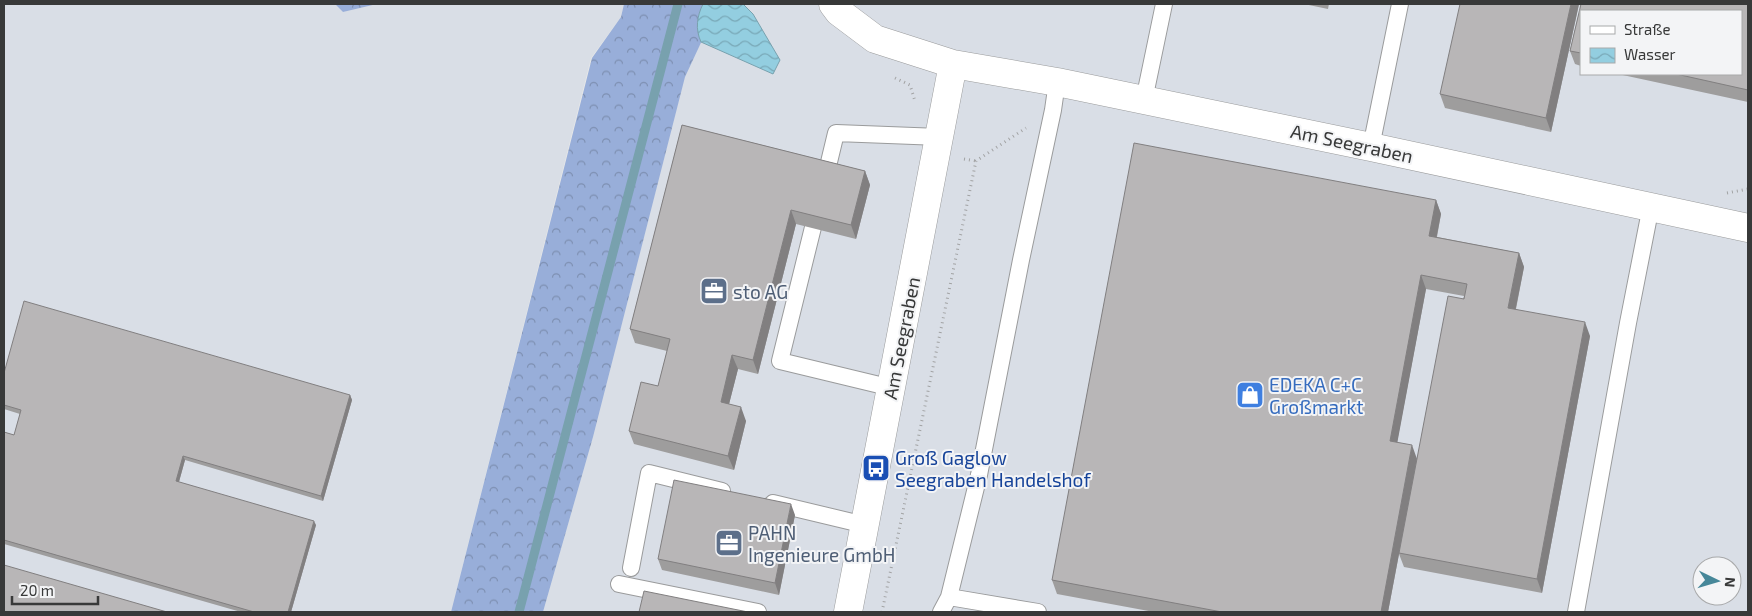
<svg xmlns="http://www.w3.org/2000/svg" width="1752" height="616" viewBox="0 0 1752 616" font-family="'Exo 2',sans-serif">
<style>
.built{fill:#d9dee6;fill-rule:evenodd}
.forest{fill:url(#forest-crowns)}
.water{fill:url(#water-waves);stroke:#78a1ae}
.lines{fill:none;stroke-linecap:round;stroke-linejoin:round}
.stream{stroke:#78a1ae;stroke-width:9}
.lane-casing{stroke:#9a9b9c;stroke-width:18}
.street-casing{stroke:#9a9b9c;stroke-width:29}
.path{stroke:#a2a3a4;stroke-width:3;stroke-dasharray:1 4;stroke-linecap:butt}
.lane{stroke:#fff;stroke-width:16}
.street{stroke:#fff;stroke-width:28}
.wall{fill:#9e9d9d;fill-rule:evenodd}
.shaded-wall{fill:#817f80}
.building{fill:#b8b6b7;stroke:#817f80}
.labels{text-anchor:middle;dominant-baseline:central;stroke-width:4;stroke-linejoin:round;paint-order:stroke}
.street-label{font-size:19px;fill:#383939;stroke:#f3f4f6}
.service-label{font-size:19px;fill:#4e5e75;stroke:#f3f4f6;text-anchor:start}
.shop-label{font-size:19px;fill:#366cbe;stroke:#f3f4f6;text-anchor:start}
.transit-label{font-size:19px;fill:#164399;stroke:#f3f4f6;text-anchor:start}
</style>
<defs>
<pattern id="forest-crowns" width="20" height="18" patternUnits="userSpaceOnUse" patternTransform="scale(1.25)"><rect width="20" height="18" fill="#98aed9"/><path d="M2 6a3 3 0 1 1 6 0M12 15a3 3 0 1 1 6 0" fill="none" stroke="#7d8fb1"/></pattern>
<pattern id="water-waves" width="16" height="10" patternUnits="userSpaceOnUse" patternTransform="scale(1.25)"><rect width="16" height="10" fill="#93cee0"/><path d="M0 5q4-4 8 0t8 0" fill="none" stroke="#79a8b7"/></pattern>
</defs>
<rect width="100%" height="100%" fill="#e6e7e8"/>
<path class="built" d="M4,4H335L343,12L377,4H624L621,17L591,58L451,612H4Z
M719,4H1748V612H543L593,437L685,76ZM1581,11H1741V74H1581ZM1702,566H1732V596H1702Z"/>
<path class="forest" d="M335,4H377L343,12Z
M624,4H719L685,77L593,437L543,612H451L592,58L621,17Z"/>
<path class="water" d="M703,4H743L753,14L780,60L773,74L701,42C695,29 697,16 703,4Z"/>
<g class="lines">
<path class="stream" d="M519,612L678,4"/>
<defs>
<path id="lane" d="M1144,100L1164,4
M1371,147L1400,4
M824,183L836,133L940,137
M818,207L780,361L892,388
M773,503L865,525
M631,568L649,473L722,491
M619,584L758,612
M949,597L979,475L1021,260L1053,110L1057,82
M941,612L949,597L1038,612
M1576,612L1628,323L1651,206"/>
<path id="street" d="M833,4L839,12L875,39L953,64L1057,82L1371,147L1748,228
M848,612L953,64"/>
</defs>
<use href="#lane" class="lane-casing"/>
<use href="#street" class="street-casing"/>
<path class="path" d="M895,78L910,85L915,101
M964,159L976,161
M1727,193L1748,189
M882,612L976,161L1026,128"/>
<use href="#lane" class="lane"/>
<use href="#street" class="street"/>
</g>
<path class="wall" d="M1304,4H1329L1328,9Z
M1579,4L1551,132L1445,108L1440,94Z
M1581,4H1748V102L1618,74H1741V11H1581V66L1575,64L1570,51Z
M682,125L865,171L870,185L856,239L796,224L758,374L738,369L729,404L746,421L734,470L634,444L629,431L658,386L667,351L635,343L630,329Z
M1436,200L1441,214L1437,237L1519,253L1524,267L1516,309L1590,336L1542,593L1404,567L1399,554L1388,612H1154L1057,594L1052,580ZM1426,289L1464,296L1417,459L1397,442Z
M4,373L350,395L352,400L323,501L185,460L179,482L316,525L291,612H241L4,544V432L14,435L20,414L4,409Z
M795,515L779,595L662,570L658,559Z"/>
<path class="shaded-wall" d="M1571,4H1579L1551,132L1546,118Z
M865,171L870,185L856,239L851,225Z
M1436,200L1441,214L1434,250L1429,236Z
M791,210L796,224L758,374L753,360Z
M1519,253L1524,267L1513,322L1508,308Z
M1421,275L1426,289L1395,455L1390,441Z
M1585,322L1590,336L1542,593L1537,579Z
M732,355L738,369L726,416L721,402Z
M350,395L352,400L323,501L321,496Z
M741,407L746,421L734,470L728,456Z
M1412,445L1417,459L1388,612H1381Z
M183,456L185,460L178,485L176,481Z
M791,504L795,515L779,595L775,583Z
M314,521L316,525L291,612H288Z"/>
<path class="building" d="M1460,4H1571L1546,118L1440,94Z
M1581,4H1748V90L1676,74H1741V11H1581V53L1570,51Z
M682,125L865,171L851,225L791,210L753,360L732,355L721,402L741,407L728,456L629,431L641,382L658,386L670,339L630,329Z
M1134,143L1436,200L1429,236L1519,253L1508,308L1585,322L1537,579L1399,553L1448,296L1464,299L1467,284L1421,275L1390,441L1412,445L1381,612H1222L1052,580Z
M24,301L350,395L321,496L183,456L176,481L314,521L288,612H254L4,540V432L14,435L21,410L4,405V373Z
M674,480L791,504L775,583L658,559Z
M4,565L167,612H4Z
M644,591L748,612H639Z"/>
<defs>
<symbol id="office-square" viewBox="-11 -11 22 22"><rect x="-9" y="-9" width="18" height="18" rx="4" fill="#5c6f8a" stroke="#f3f4f6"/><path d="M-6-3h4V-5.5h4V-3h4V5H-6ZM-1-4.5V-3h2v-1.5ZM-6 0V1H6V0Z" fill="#fff"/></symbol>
<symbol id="shop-square" viewBox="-11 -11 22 22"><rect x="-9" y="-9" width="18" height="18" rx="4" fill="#3f7fe0" stroke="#f3f4f6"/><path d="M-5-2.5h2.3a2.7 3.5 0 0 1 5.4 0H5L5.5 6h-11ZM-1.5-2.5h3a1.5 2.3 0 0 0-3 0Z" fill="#fff"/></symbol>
<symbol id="bus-square" viewBox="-11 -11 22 22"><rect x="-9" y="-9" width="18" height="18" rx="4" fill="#1a4fb4" stroke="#f3f4f6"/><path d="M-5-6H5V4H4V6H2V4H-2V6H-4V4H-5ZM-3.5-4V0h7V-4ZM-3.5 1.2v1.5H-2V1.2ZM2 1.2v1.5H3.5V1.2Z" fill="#fff"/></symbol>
</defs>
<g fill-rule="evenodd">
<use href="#office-square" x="698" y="275" width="32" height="32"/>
<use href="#shop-square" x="1234" y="379" width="32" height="32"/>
<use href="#bus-square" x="860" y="452" width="32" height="32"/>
<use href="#office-square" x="713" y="527" width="32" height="32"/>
</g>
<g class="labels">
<g class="street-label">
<text transform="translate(1352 143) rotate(12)">Am Seegraben</text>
<text transform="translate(901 338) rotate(-79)">Am Seegraben</text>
</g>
<g class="service-label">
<text x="733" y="291">sto AG</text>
<text x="748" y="532">PAHN<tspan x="748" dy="22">Ingenieure GmbH</tspan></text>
</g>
<g class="shop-label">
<text x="1269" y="384">EDEKA C+C<tspan x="1269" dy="22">Großmarkt</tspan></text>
</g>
<g class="transit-label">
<text x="895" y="457">Groß Gaglow<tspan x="895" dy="22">Seegraben Handelshof</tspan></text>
</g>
</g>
<rect width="1752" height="616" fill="none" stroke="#383939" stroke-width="10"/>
<rect x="1580" y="10" width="162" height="65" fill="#f3f4f6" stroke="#a8a9aa"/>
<rect x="1590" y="26" width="25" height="8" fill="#ffffff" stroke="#a8a9aa"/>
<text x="1624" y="35" font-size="15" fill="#383939">Straße</text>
<rect x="1590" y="48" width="25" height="15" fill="url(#water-waves)" stroke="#a8a9aa"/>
<text x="1624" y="60" font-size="15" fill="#383939">Wasser</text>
<g transform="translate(1717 581) rotate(95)"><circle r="24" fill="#f3f4f6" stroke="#a8a9aa"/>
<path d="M0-4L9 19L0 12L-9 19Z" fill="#468799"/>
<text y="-8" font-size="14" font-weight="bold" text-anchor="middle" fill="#383939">N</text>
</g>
<path d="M12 596v8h86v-8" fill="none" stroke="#383939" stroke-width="2.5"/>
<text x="20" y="596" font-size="15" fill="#383939" stroke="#f3f4f6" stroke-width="4" paint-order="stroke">20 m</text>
</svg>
